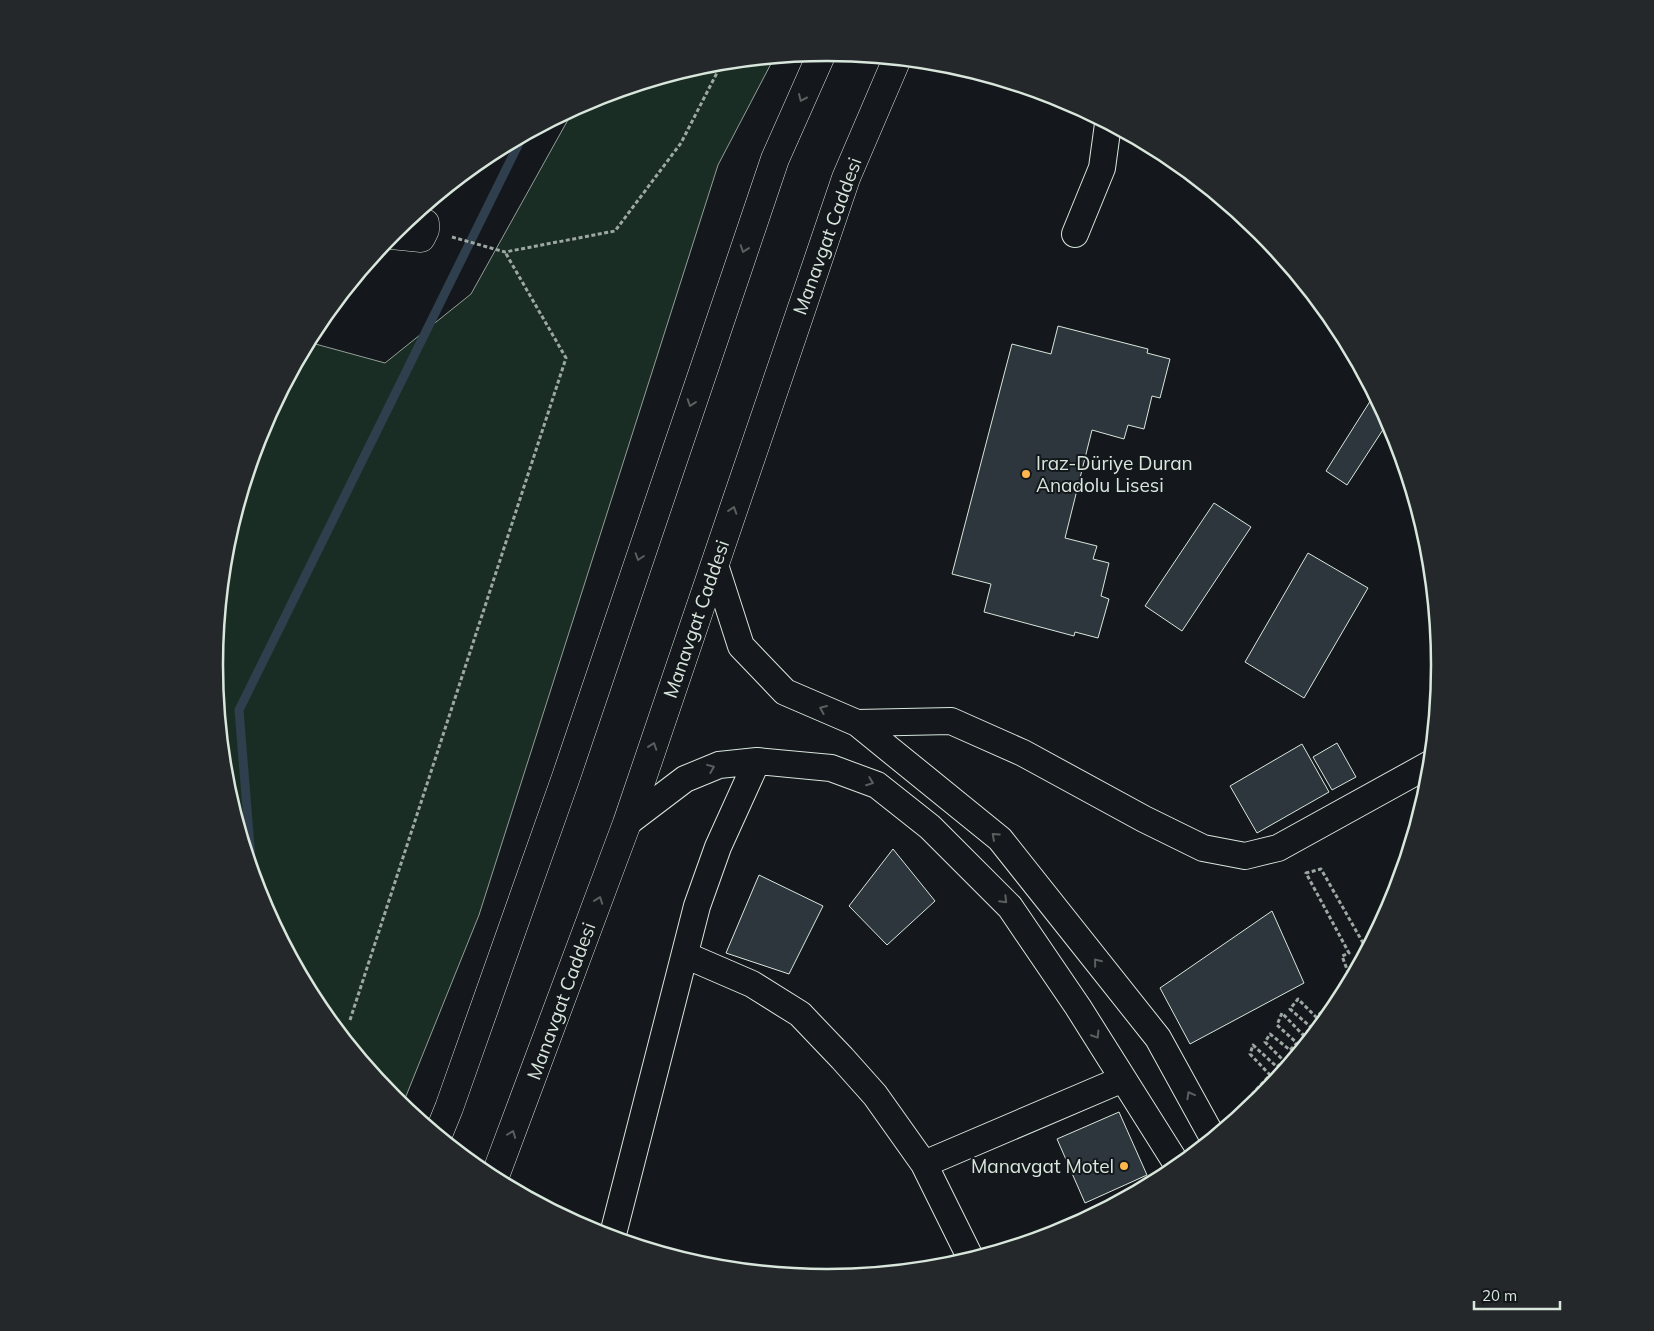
<svg xmlns="http://www.w3.org/2000/svg" width="1654" height="1331" viewBox="0 0 1654 1331" font-family="Mulish,sans-serif">
<style>
.green{fill:#1a2d24;stroke:#939e99}
.lines{fill:none;stroke-linecap:round;stroke-linejoin:round}
.stream{stroke:#2f3f4d;stroke-width:9}
.building{fill:#2c363c;stroke:#d8e6dc}
.minor-casing{stroke:#d8e6dc;stroke-width:28}
.tertiary-casing{stroke:#d8e6dc;stroke-width:29}
.trunk-casing{stroke:#d8e6dc;stroke-width:29}
.path{stroke:#9da8a2;stroke-width:3;stroke-dasharray:4 2.5;stroke-linecap:butt}
.minor{stroke:#14181c;stroke-width:26}
.tertiary{stroke:#14181c;stroke-width:28}
.trunk{stroke:#14181c;stroke-width:28}
.oneway{stroke:#59605f}
.poi-dot{fill:#ffb74d;stroke:#14181c;stroke-width:2}
.labels{text-anchor:middle;dominant-baseline:central;stroke-width:4;stroke-linejoin:round;paint-order:stroke}
.street-label{font-size:19px;fill:#d8e6dc;stroke:#14181c}
.poi-label{font-size:19px;fill:#d8e6dc;stroke:#14181c;text-anchor:start}
.rim{fill:none;stroke:#d8e6dc;stroke-width:2.5}
</style>
<rect width="100%" height="100%" fill="#14181c"/>
<path class="green" d="M774,58L718,165L479,915L402,1106L393,1099L317,1006L261,900L226,785L214,665L226,546L261,431L308,342L385,363L471,294L574,109L593,99L708,64Z"/>
<g class="lines">
<path class="stream" d="M252,871L239,710L522,137"/>
</g>
<path class="building" d="M1058,326L1148,349L1147,353L1170,359L1160,398L1152,396L1144,429L1128,425L1124,439L1092,430L1065,538L1097,546L1093,559L1109,563L1101,596L1109,599L1098,638L1075,632L1074,636L984,612L991,584L952,574L1012,344L1051,354Z
M1374,395L1388,422L1347,485L1326,471Z
M1214,503L1251,527L1182,631L1145,606Z
M1308,553L1368,588L1304,698L1245,662Z
M1337,743L1356,777L1332,790L1313,757Z
M1302,744L1329,792L1257,833L1230,786Z
M893,849L935,901L887,945L849,906Z
M759,875L823,906L789,974L726,953Z
M1272,911L1304,983L1190,1044L1160,988Z
M1119,1112L1147,1175L1085,1203L1057,1139Z"/>
<g class="lines">
<defs>
<path id="minor" d="M1075,234L1102,168L1108,124
M715,565L741,646L785,692L857,723L1000,839L1158,1038L1213,1138
M857,723L951,721L1023,753L1144,819L1203,848L1245,856L1278,848L1430,764
M627,823L685,779L719,765L757,761L831,768L877,785L930,827L1010,907L1078,1007L1178,1166
M685,955L752,984L800,1014L842,1058L875,1095L924,1164L971,1259
M924,1164L1123,1079
M612,1238L697,906L718,847L757,761"/>
<path id="tertiary" d="M391,235L421,238L425,230V223L413,216"/>
<path id="trunk" d="M438,1135L449,1108L566,777L775,159L822,53
M494,1179L627,823L846,178L897,59"/>
</defs>
<use href="#minor" class="minor-casing"/>
<use href="#tertiary" class="tertiary-casing"/>
<use href="#trunk" class="trunk-casing"/>
<path class="path" d="M452,237L505,252L615,231L681,143L722,63
M1351,980L1342,956L1349,953L1306,873L1321,869L1367,950
M350,1020L566,358L505,252
M1243,1104L1270,1075L1250,1054L1253,1045L1277,1067L1284,1061L1265,1042L1270,1034L1290,1050L1297,1043L1277,1025L1282,1013L1303,1035L1312,1028L1290,1009L1298,999L1316,1017L1344,992"/>
<use href="#minor" class="minor"/>
<use href="#tertiary" class="tertiary"/>
<use href="#trunk" class="trunk"/>
</g>
<defs><path id="oneway-chevron" d="M-2-3.5L2.5 0L-2 3.5" fill="none" stroke-width="1.6" stroke-linecap="round" stroke-linejoin="round" transform="scale(1.25)"/></defs>
<g class="oneway">
<use href="#oneway-chevron" transform="translate(802 98) rotate(114)"/>
<use href="#oneway-chevron" transform="translate(744 249) rotate(109)"/>
<use href="#oneway-chevron" transform="translate(691 403) rotate(109)"/>
<use href="#oneway-chevron" transform="translate(733 510) rotate(-72)"/>
<use href="#oneway-chevron" transform="translate(639 557) rotate(108)"/>
<use href="#oneway-chevron" transform="translate(823 709) rotate(-157)"/>
<use href="#oneway-chevron" transform="translate(653 746) rotate(-71)"/>
<use href="#oneway-chevron" transform="translate(711 768) rotate(-22)"/>
<use href="#oneway-chevron" transform="translate(870 782) rotate(21)"/>
<use href="#oneway-chevron" transform="translate(995 836) rotate(-138)"/>
<use href="#oneway-chevron" transform="translate(599 900) rotate(-70)"/>
<use href="#oneway-chevron" transform="translate(1004 900) rotate(45)"/>
<use href="#oneway-chevron" transform="translate(1097 962) rotate(-129)"/>
<use href="#oneway-chevron" transform="translate(1096 1035) rotate(58)"/>
<use href="#oneway-chevron" transform="translate(1190 1095) rotate(-119)"/>
<use href="#oneway-chevron" transform="translate(512 1134) rotate(-69)"/>
</g>
<g class="poi-dot">
<circle cx="1026" cy="474" r="5"/>
<circle cx="1124" cy="1166" r="5"/>
</g>
<g class="labels">
<g class="street-label">
<text transform="translate(827 236) rotate(-70)">Manavgat Caddesi</text>
<text transform="translate(696 619) rotate(-71)">Manavgat Caddesi</text>
<text transform="translate(561 1001) rotate(-70)">Manavgat Caddesi</text>
</g>
<g class="poi-label">
<text x="1036" y="463">Iraz-Düriye Duran<tspan x="1036" dy="22">Anadolu Lisesi</tspan></text>
<text x="1114" y="1166" text-anchor="end">Manavgat Motel</text>
</g>
</g>
<path d="M0 0H1654V1331H0ZM223 665a604 604 0 1 1 1208 0a604 604 0 1 1-1208 0Z" fill="#24282b" fill-rule="evenodd"/>
<path class="rim" d="M223 665a604 604 0 1 1 1208 0a604 604 0 1 1-1208 0Z"/>
<path d="M1474 1301v8h86v-8" fill="none" stroke="#d8e6dc" stroke-width="2.5"/>
<text x="1482" y="1301" font-size="15" fill="#d8e6dc" stroke="#14181c" stroke-width="4" paint-order="stroke">20 m</text>
</svg>
